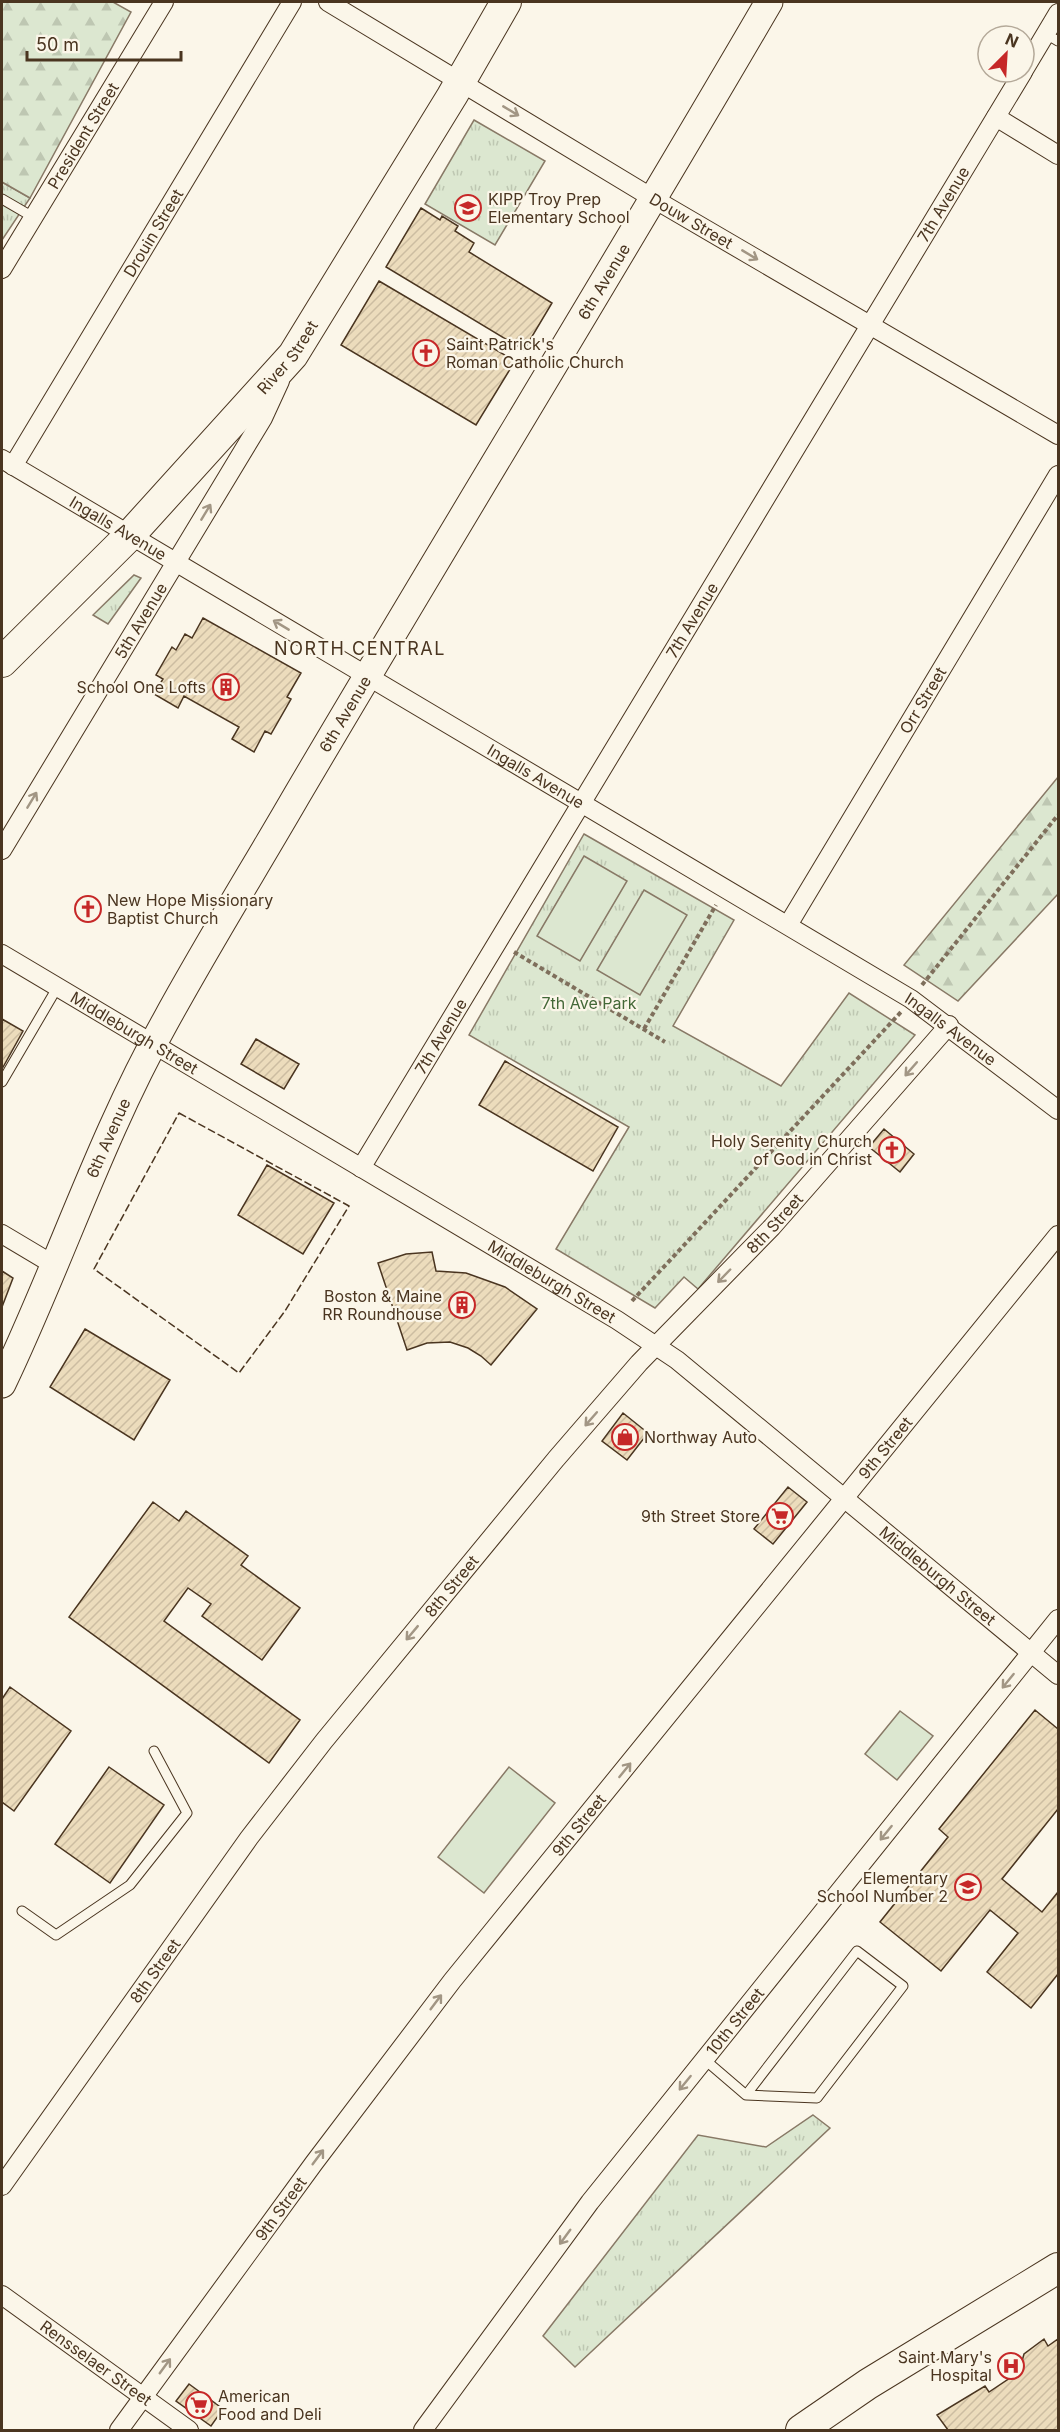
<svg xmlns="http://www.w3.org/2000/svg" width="1060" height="2432" viewBox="0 0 1060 2432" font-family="Inter,sans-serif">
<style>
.grass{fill:url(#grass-tufts);stroke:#887966;stroke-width:1.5}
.forest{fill:url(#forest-firs);stroke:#887966;stroke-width:1.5}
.garden{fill:#dce7d0;stroke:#887966;stroke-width:1.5}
.building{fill:url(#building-hatch);stroke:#4a3520;stroke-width:1.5}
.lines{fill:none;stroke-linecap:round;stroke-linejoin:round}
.lane-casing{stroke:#4a3520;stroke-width:11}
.street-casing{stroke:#4a3520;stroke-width:20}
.secondary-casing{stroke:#4a3520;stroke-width:29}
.primary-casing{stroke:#4a3520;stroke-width:32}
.path{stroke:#7f6f5c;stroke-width:4;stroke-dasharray:4.5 3;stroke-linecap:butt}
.lane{stroke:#fbf6e9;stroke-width:9}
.street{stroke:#fbf6e9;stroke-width:18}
.secondary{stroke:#fbf6e9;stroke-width:27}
.primary{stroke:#fbf6e9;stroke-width:30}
.fence{stroke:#4a3520;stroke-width:1.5;stroke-dasharray:8 3;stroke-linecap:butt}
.oneway{stroke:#a29684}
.labels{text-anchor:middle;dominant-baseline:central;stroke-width:4.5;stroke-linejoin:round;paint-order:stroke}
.street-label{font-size:16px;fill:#4a3520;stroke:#fbf6e9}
.poi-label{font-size:16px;fill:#4a3520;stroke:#fbf6e9;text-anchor:end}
.park-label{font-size:16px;fill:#436837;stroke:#fbf6e9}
.neighbourhood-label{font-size:18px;letter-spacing:1.5px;fill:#4a3520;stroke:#fbf6e9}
</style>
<defs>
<pattern id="grass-tufts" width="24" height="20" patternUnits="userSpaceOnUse" patternTransform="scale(1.5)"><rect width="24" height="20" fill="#dce7d0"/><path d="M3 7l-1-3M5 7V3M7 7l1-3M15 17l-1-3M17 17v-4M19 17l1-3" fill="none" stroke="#bec7b2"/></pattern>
<pattern id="forest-firs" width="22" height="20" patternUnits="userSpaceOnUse" patternTransform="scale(1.5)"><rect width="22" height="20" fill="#dce7d0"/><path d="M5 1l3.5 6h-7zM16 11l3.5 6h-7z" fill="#bec7b2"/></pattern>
<pattern id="building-hatch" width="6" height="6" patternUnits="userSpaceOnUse" patternTransform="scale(1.5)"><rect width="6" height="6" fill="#ecdcbc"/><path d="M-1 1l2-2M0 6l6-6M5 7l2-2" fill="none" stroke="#ccbda1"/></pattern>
</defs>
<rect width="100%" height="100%" fill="#fbf6e9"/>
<path class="grass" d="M474,120L545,161L495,245L425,204Z
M2,182L30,198L2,240Z
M134,575L141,578L108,624L93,615Z
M584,834L734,920L673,1026L781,1086L849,993L915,1035L698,1289L684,1277L655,1308L556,1249L629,1127L469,1035Z
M813,2115L830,2128L575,2367L543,2336L698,2135L766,2147Z"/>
<path class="forest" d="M2,2H113L131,12L30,198L2,182Z
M1058,777V894L958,1001L904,965Z"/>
<path class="garden" d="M584,856L627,881L580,961L537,936Z
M644,890L687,915L640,995L597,970Z
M900,1711L933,1736L897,1780L865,1754Z
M509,1767L555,1803L484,1893L438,1857Z"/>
<path class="building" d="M421,208L440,220L442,216L458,226L455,231L474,243L469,252L552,303L524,350L386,267Z
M379,281L515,361L476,425L341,345Z
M203,618L301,673L287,697L291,699L271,734L265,731L254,752L232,739L239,727L184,696L178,708L154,694L163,679L156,675L172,647L176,650L185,634L192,638Z
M2,1019L23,1031L2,1069Z
M256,1039L299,1064L284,1089L241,1064Z
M505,1061L618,1127L593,1171L479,1105Z
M884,1129L914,1154L900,1172L869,1147Z
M267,1165L334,1203L303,1254L238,1215Z
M432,1252L436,1271L466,1273L505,1287L537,1309L491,1365L481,1356L468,1348L450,1342L427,1343L407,1350L378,1263L406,1254Z
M2,1271L13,1278L2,1307Z
M85,1329L170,1380L134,1440L50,1387Z
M623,1413L648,1433L627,1460L602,1441Z
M788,1487L807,1502L773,1544L754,1529Z
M153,1502L179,1521L186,1511L248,1556L241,1565L300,1608L262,1660L202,1616L211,1604L188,1588L164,1621L300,1720L269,1763L69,1617Z
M10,1687L71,1731L14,1811L2,1802V1699Z
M1035,1710L1058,1729V1809L1002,1879L1042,1912L1058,1892V1974L1031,2008L987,1972L1018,1933L990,1910L941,1971L880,1922L948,1837L939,1829Z
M109,1767L164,1805L110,1883L55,1844Z
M1044,2339L1048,2346L1058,2339V2430H948L937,2415L985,2386L989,2392L1019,2372L1024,2354Z
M189,2384L223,2409L211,2426L176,2401Z"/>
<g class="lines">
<defs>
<path id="lane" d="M1046,34L1058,41
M2,199L33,217
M2,1082L57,988
M22,1911L56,1935L130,1885L187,1813L154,1751
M704,2059L746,2095L857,1951L903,1986L817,2098L746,2095"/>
<g id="street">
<path id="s1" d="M328,2L654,199L1058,435"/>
<path d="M1024,70L1058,13"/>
<path d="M996,117L1058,155"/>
<path id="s2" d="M2,269L164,2"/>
<path id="s3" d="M2,459L911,999L1058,1110"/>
<path id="s4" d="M13,466L292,2"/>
<path id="s5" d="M2,850L263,418L280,381"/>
<path id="s6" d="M788,925L1058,475"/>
<path id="s7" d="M2,954L617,1320L677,1360L1058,1675"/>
<path id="s8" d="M361,1168L1023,72"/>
<path d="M2,1234L54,1265"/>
<path id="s9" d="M2,2186L249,1838L324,1741L556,1459L639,1363L772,1227L949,1025"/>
<path id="s10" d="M2,2295L189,2430"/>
<path id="s11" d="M119,2430L314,2163L452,1981L1058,1235"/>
<path id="s12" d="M423,2430L590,2202L1058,1619"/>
</g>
<g id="secondary">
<path id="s13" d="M2,1384C59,1265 100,1138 165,1022C207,945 253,871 297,795C453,530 614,268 769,2"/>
</g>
<g id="primary">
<path id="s14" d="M2,662L130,535L293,355L452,96L506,2"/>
<path d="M801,2430L868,2384L1058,2268"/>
</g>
</defs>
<use href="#lane" class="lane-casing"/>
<use href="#street" class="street-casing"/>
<use href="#secondary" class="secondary-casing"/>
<use href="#primary" class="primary-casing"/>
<path class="path" d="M514,952L665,1042
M922,985L1058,815
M644,1029L716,905
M632,1301L901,1012"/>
<use href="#lane" class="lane"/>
<use href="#street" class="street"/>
<use href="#secondary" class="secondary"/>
<use href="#primary" class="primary"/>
<path class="fence" d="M179,1113L349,1206L285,1311L239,1373L94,1269Z"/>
</g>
<defs><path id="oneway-shaft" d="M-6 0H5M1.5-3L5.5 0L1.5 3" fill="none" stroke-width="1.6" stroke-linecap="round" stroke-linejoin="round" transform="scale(1.5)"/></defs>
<g class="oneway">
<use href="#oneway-shaft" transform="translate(511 111) rotate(31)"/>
<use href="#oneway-shaft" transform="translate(750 255) rotate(31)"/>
<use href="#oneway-shaft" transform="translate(206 512) rotate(-59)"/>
<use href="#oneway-shaft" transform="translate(281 625) rotate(-149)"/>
<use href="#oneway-shaft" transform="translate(32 800) rotate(-59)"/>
<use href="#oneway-shaft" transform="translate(911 1069) rotate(131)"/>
<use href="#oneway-shaft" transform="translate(724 1276) rotate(134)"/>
<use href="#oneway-shaft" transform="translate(591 1419) rotate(131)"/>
<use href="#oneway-shaft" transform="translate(412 1633) rotate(130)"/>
<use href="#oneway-shaft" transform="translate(1008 1681) rotate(129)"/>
<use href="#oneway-shaft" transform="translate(625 1770) rotate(-51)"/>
<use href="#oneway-shaft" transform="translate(886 1833) rotate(129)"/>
<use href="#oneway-shaft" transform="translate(436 2002) rotate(-53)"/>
<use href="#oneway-shaft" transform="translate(685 2083) rotate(129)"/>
<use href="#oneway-shaft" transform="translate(318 2157) rotate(-53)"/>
<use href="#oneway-shaft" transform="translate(565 2237) rotate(126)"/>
<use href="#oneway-shaft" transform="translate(165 2366) rotate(-54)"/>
</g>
<defs>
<symbol id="school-ring" viewBox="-11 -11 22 22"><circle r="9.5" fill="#fbf6e9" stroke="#c62828" stroke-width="1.5"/><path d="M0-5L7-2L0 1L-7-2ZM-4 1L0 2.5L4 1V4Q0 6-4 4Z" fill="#c62828"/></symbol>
<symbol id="church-ring" viewBox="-11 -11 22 22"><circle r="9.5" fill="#fbf6e9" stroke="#c62828" stroke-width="1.5"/><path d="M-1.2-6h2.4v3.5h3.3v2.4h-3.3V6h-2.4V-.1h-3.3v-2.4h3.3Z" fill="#c62828"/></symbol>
<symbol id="building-ring" viewBox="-11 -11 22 22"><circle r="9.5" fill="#fbf6e9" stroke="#c62828" stroke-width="1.5"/><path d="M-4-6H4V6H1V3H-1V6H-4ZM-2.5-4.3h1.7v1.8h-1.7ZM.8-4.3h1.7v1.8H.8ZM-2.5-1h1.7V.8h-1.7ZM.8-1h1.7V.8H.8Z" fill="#c62828"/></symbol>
<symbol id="shop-ring" viewBox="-11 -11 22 22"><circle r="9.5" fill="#fbf6e9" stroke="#c62828" stroke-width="1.5"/><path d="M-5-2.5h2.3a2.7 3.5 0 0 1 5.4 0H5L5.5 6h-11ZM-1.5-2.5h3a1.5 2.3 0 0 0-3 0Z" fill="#c62828"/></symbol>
<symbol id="supermarket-ring" viewBox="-11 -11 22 22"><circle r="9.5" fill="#fbf6e9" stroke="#c62828" stroke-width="1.5"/><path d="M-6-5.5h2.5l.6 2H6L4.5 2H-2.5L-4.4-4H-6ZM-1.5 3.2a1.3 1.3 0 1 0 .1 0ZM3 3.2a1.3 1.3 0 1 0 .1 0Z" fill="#c62828"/></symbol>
<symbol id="hospital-ring" viewBox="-11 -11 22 22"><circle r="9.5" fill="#fbf6e9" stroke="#c62828" stroke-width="1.5"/><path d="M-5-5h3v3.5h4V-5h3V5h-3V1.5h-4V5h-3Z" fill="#c62828"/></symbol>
</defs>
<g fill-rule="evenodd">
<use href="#school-ring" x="453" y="193" width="30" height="30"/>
<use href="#church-ring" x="411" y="338" width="30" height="30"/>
<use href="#building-ring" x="211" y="672" width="30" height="30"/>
<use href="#church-ring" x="73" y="894" width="30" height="30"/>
<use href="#church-ring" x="877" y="1135" width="30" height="30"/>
<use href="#building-ring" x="447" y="1290" width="30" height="30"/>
<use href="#shop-ring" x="610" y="1422" width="30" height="30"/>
<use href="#supermarket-ring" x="765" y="1501" width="30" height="30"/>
<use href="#school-ring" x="953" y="1872" width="30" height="30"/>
<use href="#hospital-ring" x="996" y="2351" width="30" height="30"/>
<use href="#supermarket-ring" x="184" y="2390" width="30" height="30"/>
</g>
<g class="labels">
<g class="street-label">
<text stroke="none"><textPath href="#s2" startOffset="156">President Street</textPath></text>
<text stroke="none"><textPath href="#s8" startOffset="1126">7th Avenue</textPath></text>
<text stroke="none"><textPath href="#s1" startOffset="424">Douw Street</textPath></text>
<text stroke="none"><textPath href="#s4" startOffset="272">Drouin Street</textPath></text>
<text stroke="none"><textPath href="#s13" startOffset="1258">6th Avenue</textPath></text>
<text stroke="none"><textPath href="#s14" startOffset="418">River Street</textPath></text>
<text stroke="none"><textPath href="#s3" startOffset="135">Ingalls Avenue</textPath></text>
<text stroke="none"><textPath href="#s5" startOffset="268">5th Avenue</textPath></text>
<text stroke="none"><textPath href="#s8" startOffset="640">7th Avenue</textPath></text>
<text stroke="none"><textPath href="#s6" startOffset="262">Orr Street</textPath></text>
<text stroke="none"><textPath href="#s13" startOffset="754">6th Avenue</textPath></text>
<text stroke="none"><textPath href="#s3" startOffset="621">Ingalls Avenue</textPath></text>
<text stroke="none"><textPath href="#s3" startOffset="1107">Ingalls Avenue</textPath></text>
<text stroke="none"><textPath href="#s7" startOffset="154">Middleburgh Street</textPath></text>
<text stroke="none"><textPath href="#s8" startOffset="154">7th Avenue</textPath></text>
<text stroke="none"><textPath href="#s13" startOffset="268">6th Avenue</textPath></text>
<text stroke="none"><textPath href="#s9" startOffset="1236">8th Street</textPath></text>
<text stroke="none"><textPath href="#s7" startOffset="640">Middleburgh Street</textPath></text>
<text stroke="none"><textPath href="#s11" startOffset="1246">9th Street</textPath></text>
<text stroke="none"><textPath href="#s7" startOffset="1126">Middleburgh Street</textPath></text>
<text stroke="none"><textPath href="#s9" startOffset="750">8th Street</textPath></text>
<text stroke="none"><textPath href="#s11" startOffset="760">9th Street</textPath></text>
<text stroke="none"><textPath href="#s9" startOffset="264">8th Street</textPath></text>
<text stroke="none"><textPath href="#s12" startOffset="514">10th Street</textPath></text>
<text stroke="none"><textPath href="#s11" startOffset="274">9th Street</textPath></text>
<text stroke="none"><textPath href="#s10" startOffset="116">Rensselaer Street</textPath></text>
</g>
<g class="poi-label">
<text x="488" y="199" text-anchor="start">KIPP Troy Prep<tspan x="488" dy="18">Elementary School</tspan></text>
<text x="446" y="344" text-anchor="start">Saint Patrick's<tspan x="446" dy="18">Roman Catholic Church</tspan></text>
<text x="206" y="687">School One Lofts</text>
<text x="107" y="900" text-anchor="start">New Hope Missionary<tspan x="107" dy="18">Baptist Church</tspan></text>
<text x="872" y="1141">Holy Serenity Church<tspan x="872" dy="18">of God in Christ</tspan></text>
<text x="442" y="1296">Boston &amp; Maine<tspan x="442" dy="18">RR Roundhouse</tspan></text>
<text x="644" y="1437" text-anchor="start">Northway Auto</text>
<text x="760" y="1516">9th Street Store</text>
<text x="948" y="1878">Elementary<tspan x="948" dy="18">School Number 2</tspan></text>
<text x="992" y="2357">Saint Mary's<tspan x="992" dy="18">Hospital</tspan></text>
<text x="218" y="2396" text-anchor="start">American<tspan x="218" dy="18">Food and Deli</tspan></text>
</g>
<g class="park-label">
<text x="589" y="1003">7th Ave Park</text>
</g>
<g class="neighbourhood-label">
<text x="360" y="648">NORTH CENTRAL</text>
</g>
</g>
<rect width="1060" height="2432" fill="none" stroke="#4a3520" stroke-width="6"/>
<g transform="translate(1006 54) rotate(24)"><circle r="28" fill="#fbf6e9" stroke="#b4a999" stroke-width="1.5"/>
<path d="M0-4.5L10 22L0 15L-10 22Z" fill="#c62828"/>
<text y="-9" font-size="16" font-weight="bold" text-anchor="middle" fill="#4a3520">N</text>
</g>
<path d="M27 51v9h154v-9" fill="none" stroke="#4a3520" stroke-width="3"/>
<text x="36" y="51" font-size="18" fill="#4a3520" stroke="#fbf6e9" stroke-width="4.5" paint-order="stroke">50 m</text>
</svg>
